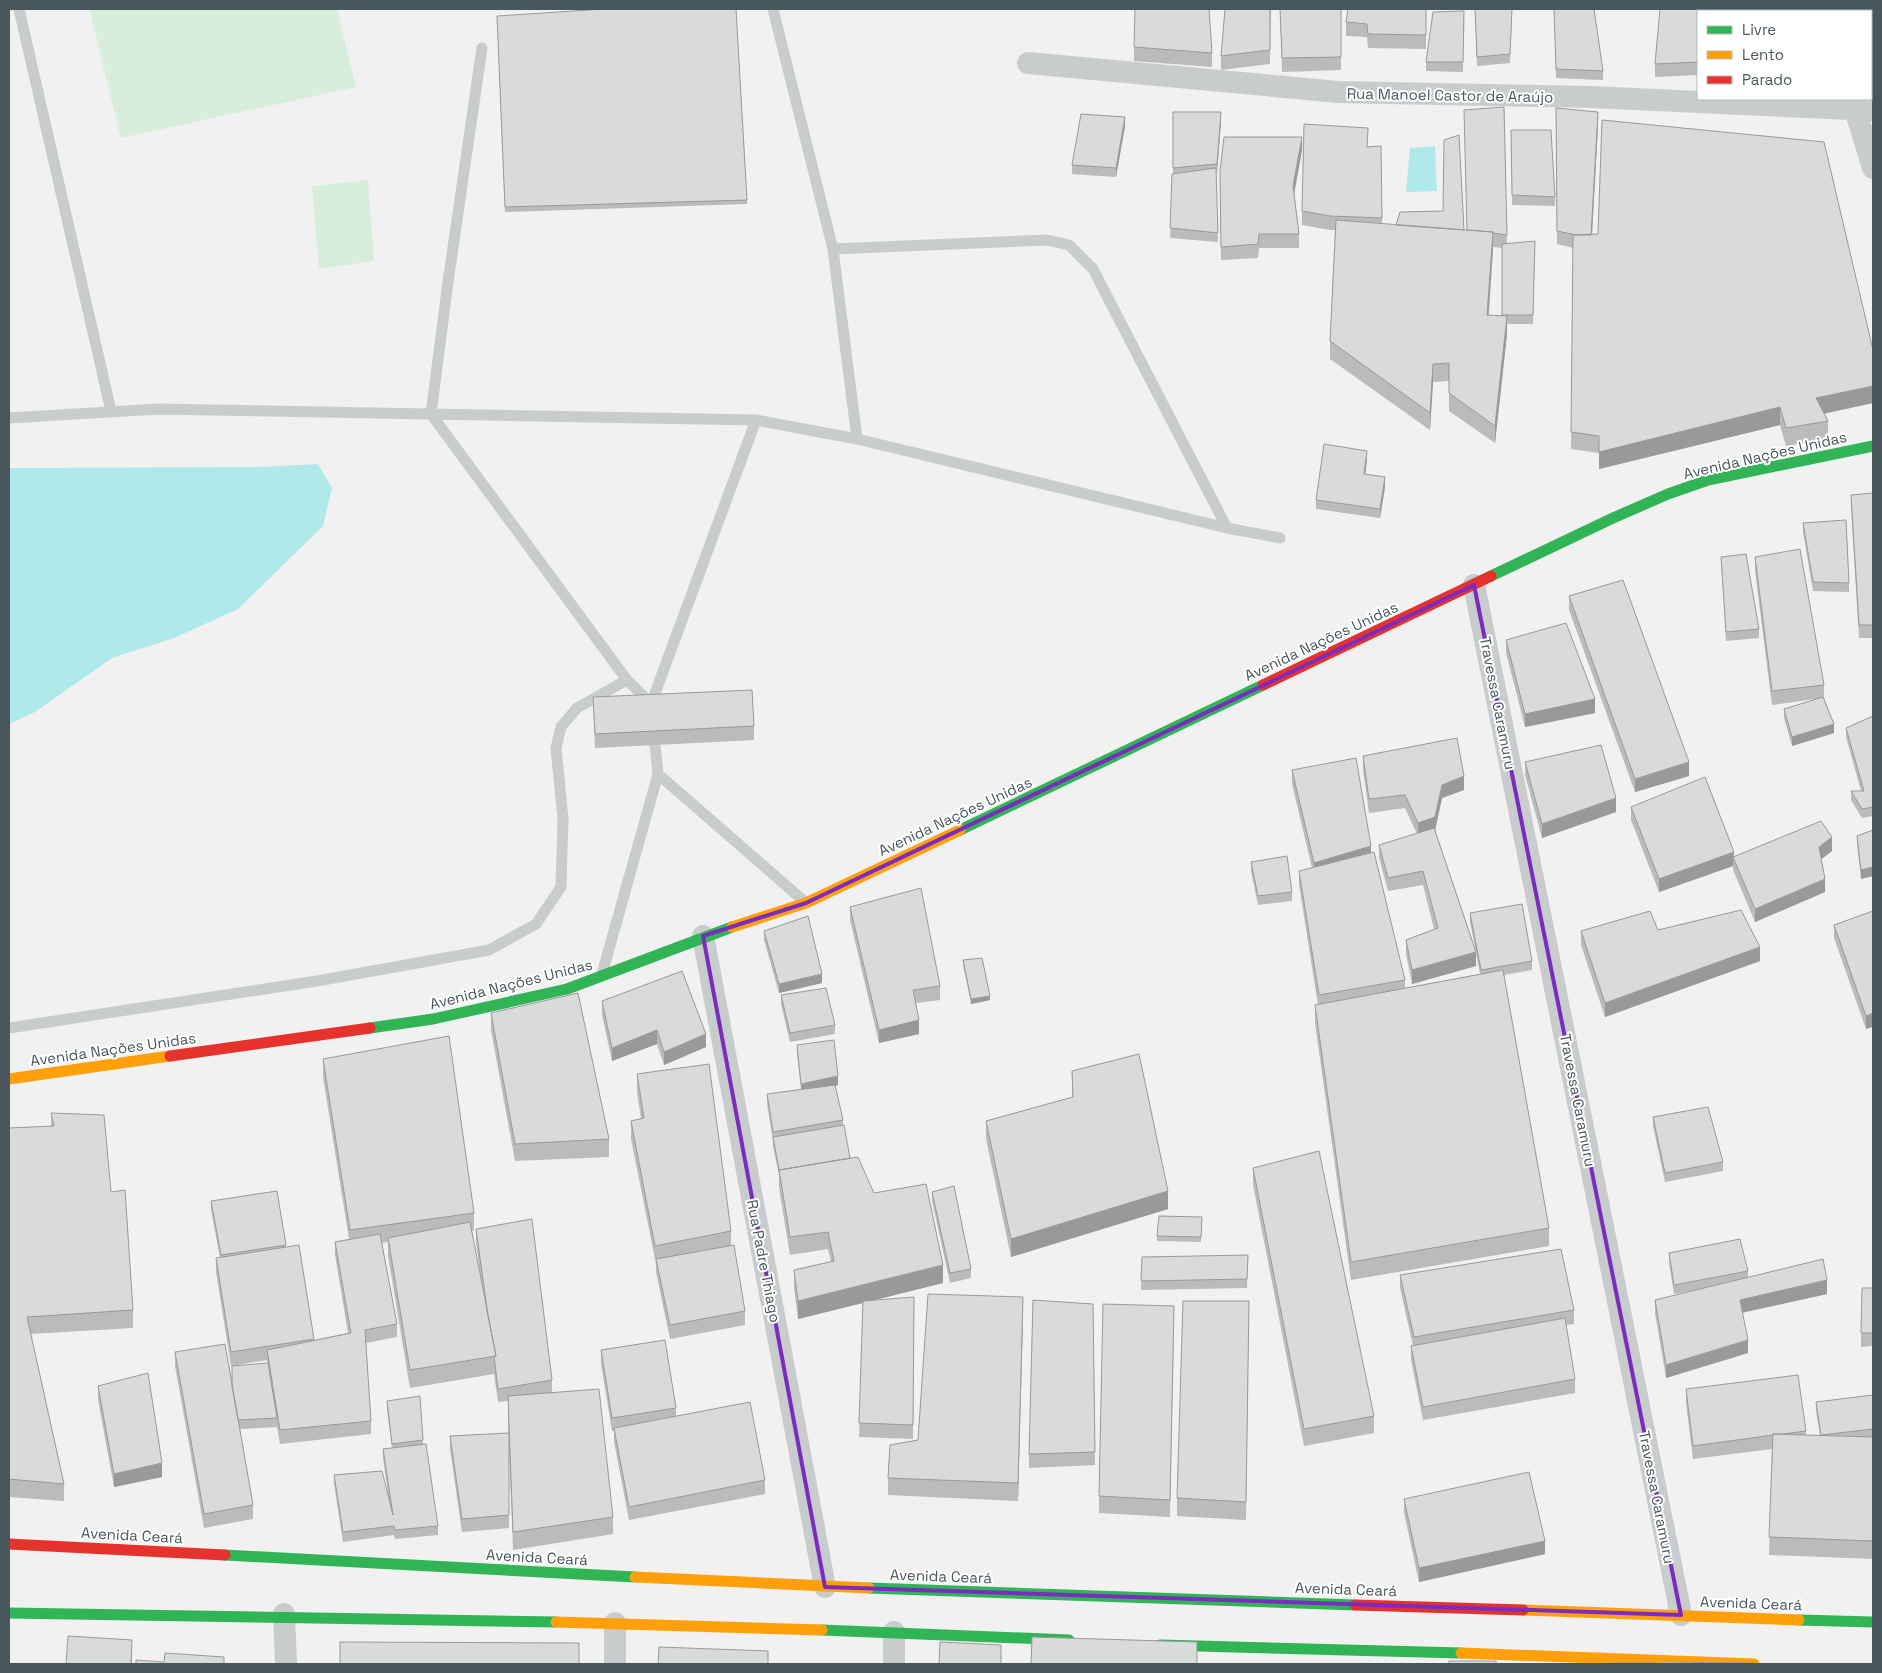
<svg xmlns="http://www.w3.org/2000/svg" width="1882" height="1673" viewBox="0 0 1882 1673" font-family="'Space Grotesk',sans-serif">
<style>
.pitch{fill:#d8eedc}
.water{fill:#b0e9e9}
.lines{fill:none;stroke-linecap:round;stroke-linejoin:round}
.lane{stroke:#c9cccd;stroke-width:11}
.street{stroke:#c9cccd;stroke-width:22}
.fast{stroke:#30b455;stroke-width:11}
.slow{stroke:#ff9f0a;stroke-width:11}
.jam{stroke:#e5322d;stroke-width:11}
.wall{fill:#bbb;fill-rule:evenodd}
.shaded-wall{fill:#989999}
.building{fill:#d9dada;stroke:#989999}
.marked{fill:none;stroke:#7b2cbf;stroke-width:4;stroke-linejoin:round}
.labels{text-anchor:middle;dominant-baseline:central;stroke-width:4;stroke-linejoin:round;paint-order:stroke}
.street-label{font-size:15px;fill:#49575d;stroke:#fff}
</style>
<rect width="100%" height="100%" fill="#f2f1f1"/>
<path class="pitch" d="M89,9H337L356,87L121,138Z
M368,180L374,261L319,269L312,186Z"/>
<path class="water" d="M1435,146L1437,191L1406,192L1410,148Z
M318,464L332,488L323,526L238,609L174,638L112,658L35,712L9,724V468L258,467Z"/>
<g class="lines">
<path class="lane" d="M19,9L111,411
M773,9L833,249L857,439
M482,48L448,282L431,414L627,680L651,704L756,420
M833,249L1047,240L1069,245L1093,269L1227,528
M9,418L158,409L756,420L857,439L1227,528L1280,538
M658,774L805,902
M602,974L658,774L655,745
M9,1028L317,981L489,950L536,924L561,887L563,819L556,748L561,727L577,708L627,680"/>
<path class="street" d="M1823,9L1824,11
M1028,63L1338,92L1591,97L1873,110
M1852,99L1873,168
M1474,585L1681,1615
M703,936L825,1587
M284,1614L286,1664
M615,1664V1623
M894,1664V1632"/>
<path class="fast" d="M1491,576L1613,518L1668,494L1708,480L1873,446
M960,830L1263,685
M370,1028L433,1019L567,989L732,927
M225,1555L635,1577
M869,1588L1355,1605
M9,1613L556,1622
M1799,1620L1873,1622
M822,1630L1069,1640
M1160,1645L1461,1653"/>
<path class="slow" d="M732,927L806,903L960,830
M9,1079L170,1056
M635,1577L869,1588
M1523,1610L1799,1620
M556,1622L822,1630
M1461,1653L1754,1664"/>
<path class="jam" d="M1263,685L1491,576
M170,1056L370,1028
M9,1544L225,1555
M1355,1605L1523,1610"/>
</g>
<path class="wall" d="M1271,9L1270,64L1221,70V56Z
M1280,9H1341V70L1282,72Z
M1426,9V49L1368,48L1367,37L1346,36V22Z
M1475,9H1512L1510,63L1477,66Z
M1554,9L1603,71V80L1556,78Z
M1720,9H1760V11H1721Z
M1464,11L1463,72L1426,71V62Z
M1698,11V75L1655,77V64Z
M497,16L747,200V204L505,212Z
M1134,47L1212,53V67L1134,61Z
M1504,107L1507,244L1535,241L1533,324H1507V334L1495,443L1449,411V381L1433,382L1430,430L1330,359V341L1335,230H1330L1302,225V211L1368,147L1381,146L1382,224L1467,230ZM1493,247L1502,248V316L1489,315Z
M1556,108L1598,126L1592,235L1873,403L1824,414L1828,421V439L1786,446L1780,425L1599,469V453L1571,449L1573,248L1557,244Z
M1173,112L1221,121L1217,173H1216L1218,242L1170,238L1173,174Z
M1125,126L1116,177L1072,174V165Z
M1511,130L1555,197V206L1512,205Z
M1302,150L1294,194L1299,234V248H1259L1258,258L1221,260L1220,171Z
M1367,460L1365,475L1385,487L1380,518L1316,509V500Z
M1873,493V638H1859L1851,508V495Z
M1803,523L1849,583V592L1813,591L1803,532Z
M1721,557L1759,629V638L1726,641Z
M1755,557L1824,685V698L1834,733L1792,746L1784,718V709L1815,699L1772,705L1755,571Z
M1569,596L1689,776L1635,792L1569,610Z
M1506,640L1595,713L1525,727L1506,653Z
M593,697L754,726V740L595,748Z
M1873,716V816L1862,818L1851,800V791H1861L1846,737V728Z
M1363,756L1464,790L1442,798L1435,830L1476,952L1470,922V913L1532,961V970L1504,975L1549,1228V1246L1351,1280L1315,1023V1005H1318L1299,885V871L1312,868L1292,784V770L1371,853L1405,980V988L1480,974L1476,953V966L1412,984L1406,954V940L1434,929L1423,885L1388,891L1379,858V845L1417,834L1405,808L1369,813L1363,770Z
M1525,762L1616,812L1542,838L1525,775Z
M1631,807L1734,856L1832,851L1821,859L1825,892L1755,922L1733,870V866L1659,892L1631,820Z
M1873,830V876L1861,879L1857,845V836Z
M1251,862L1292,892V901L1258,905L1251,871Z
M850,907L940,986V1000L916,1003L919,1034L879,1043L850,920Z
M1873,911L1866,1029L1834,938V925Z
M1658,930L1760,961L1605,1017L1581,945V931Z
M764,931L822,983L779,993L764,940Z
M963,960L990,1000L971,1004L963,965Z
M781,995L835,1025V1034L790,1042L781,1004Z
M602,1001L706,1047L664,1065L657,1044L612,1061L602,1015Z
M491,1013L609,1139V1157L515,1161L491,1030Z
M797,1045L838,1085L835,1086L843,1120V1125L850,1158L874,1193L943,1283L871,1301L914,1297L913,1439L859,1437L863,1303L798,1319L794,1288V1270L831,1262L828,1249L790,1255L779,1188V1175L773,1146V1141L767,1103V1094L801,1089L797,1054Z
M323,1059L474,1213V1230L471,1231L481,1281L476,1242V1229L552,1380V1393L613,1517V1534L513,1550L509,1447V1528L462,1532L450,1449V1436L508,1433V1401L498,1402L494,1374L410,1388L388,1256V1242L382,1243L397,1324V1337L366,1343L371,1421V1434L280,1444L277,1427L240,1429L253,1505V1519L204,1528L175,1366V1352L232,1385L267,1363V1360L231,1366L216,1272V1258H220L211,1210V1201L286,1245V1247L299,1245L314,1340L348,1333L335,1255V1242L349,1239L323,1077Z
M1072,1071L1168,1209L1011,1257L986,1139V1121L1072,1097Z
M637,1074L731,1231V1246L745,1311V1325L670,1339L656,1272V1264L631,1139V1121L641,1119L637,1092Z
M51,1113L111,1192L133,1310V1328L30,1334L64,1484V1501L9,1497V1128L51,1126Z
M1653,1117L1723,1162V1171L1665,1182L1653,1126Z
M1253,1168L1374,1416V1433L1304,1446L1253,1185Z
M932,1192L971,1269V1278L950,1283L932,1201Z
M1202,1217L1201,1242L1157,1241V1236Z
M1669,1253L1748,1271V1277L1827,1294L1742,1313L1748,1353L1666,1378L1655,1313V1300L1697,1290L1674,1294L1669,1263Z
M1142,1257L1248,1264L1247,1288L1141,1290Z
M1400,1275L1574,1310V1324L1566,1325L1575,1379V1393L1423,1420L1411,1360V1346H1413L1400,1288Z
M1862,1288H1873V1346L1861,1347Z
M1249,1301L1246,1520L1177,1516V1498Z
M1093,1304L1095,1465L1029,1468V1454Z
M1023,1315L1018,1501L888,1495V1478L918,1440Z
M1174,1324L1170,1517L1099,1513V1496Z
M601,1350L676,1408V1416L765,1480V1494L629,1520L614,1442V1431H612L601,1364Z
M98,1386L162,1477L114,1487L98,1400Z
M1686,1389L1806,1431V1435H1820L1816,1411V1402L1873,1395V1559L1769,1555L1772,1449L1693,1459L1686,1403Z
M387,1401L423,1440V1444L438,1526V1535L395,1539L394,1535L343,1542L334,1484V1475L389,1501L383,1458V1449L392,1448L387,1410Z
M1404,1499L1545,1554L1419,1582L1404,1513Z"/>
<path class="shaded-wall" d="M1749,9H1760V11H1742Z
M1221,112V121L1217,173V164Z
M1598,112V126L1591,252V238Z
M1125,117V126L1116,177V168Z
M1302,137V150L1293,200V186Z
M1493,232V250L1487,333V315Z
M1507,316V334L1495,443V426Z
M1433,364V382L1430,430V413Z
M1873,386V403L1816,415V398Z
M1780,407V425L1599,469V452Z
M1367,451V460L1364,483V474Z
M1385,477V487L1380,518V509Z
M1595,699V713L1525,727V714Z
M1834,724V733L1792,746V737Z
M1689,762V776L1635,792V779Z
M1464,776V790L1442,798L1435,831L1418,837V823L1442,785Z
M1616,798V812L1542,838V824Z
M1832,837V851L1819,861V847Z
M1371,846V860L1314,877V863Z
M1734,852L1733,866L1659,892V879Z
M1873,867V876L1861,879V870Z
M1825,879V892L1755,922V909Z
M1760,947V961L1605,1017V1003Z
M1476,952V966L1412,984V970Z
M822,974V983L779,993V984Z
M990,996V1000L971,1004V999Z
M1873,1013V1027L1866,1029V1016Z
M919,1020V1034L879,1043V1030Z
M657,1030V1044L612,1061V1048Z
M706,1034V1047L664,1065V1052Z
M838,1076V1085L801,1093V1084Z
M1168,1191V1209L1011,1257V1239Z
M943,1265V1283L798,1319V1301Z
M1827,1280V1294L1740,1313V1300Z
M1023,1297V1315L1018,1501V1483Z
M1748,1340V1353L1666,1378V1365Z
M162,1463V1477L114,1487V1474Z
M1545,1541V1554L1419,1582V1568Z
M132,1640V1664H131Z"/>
<path class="building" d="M604,9H736L747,200L505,207L497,16Z
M1135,9H1209L1212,53L1134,47Z
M1225,9H1270V50L1221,56Z
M1280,9H1341V57L1282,58Z
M1348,9H1426V35L1368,34L1367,24L1346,22Z
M1475,9H1512L1510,54L1477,57Z
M1554,9H1594L1603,71L1556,69Z
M1660,9H1716L1717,11H1698V62L1655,64Z
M1725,9H1749L1742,11H1726Z
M1769,9H1806V11H1769Z
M1464,11L1463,62H1426L1433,12Z
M1504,107L1507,235L1493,233V232L1467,230L1464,110Z
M1556,108L1598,112L1591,235H1576L1557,231Z
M1173,112H1221L1217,164L1173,168Z
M1081,114L1125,117L1116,168L1072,165Z
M1602,120L1824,142L1873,350V386L1816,398L1828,421L1786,428L1780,407L1599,452V436L1571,432L1573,235L1598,234Z
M1304,124L1368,128L1367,147L1381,146L1382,218L1330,216L1302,211Z
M1511,130H1551L1555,197L1512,195Z
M1459,135L1464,230L1396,225L1400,212L1443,211L1444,140Z
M1224,137H1302L1293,186L1299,234H1259L1258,244L1221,247L1220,171Z
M1216,168L1218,233L1170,228L1172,174Z
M1336,220L1493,232L1487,315L1507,316L1495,426L1449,393V363L1433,364L1430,413L1330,341Z
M1535,241L1533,315H1502V244Z
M1324,444L1367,451L1364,474L1385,477L1380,509L1316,500Z
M1873,493V625H1859L1851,495Z
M1846,520L1849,583L1813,582L1803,523Z
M1800,549L1824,685L1772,691L1755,557Z
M1746,554L1759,629L1726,632L1721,557Z
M1623,580L1689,762L1635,779L1569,596Z
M1566,623L1595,699L1525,714L1506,640Z
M752,690L754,726L595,734L593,697Z
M1823,697L1834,724L1792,737L1784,709Z
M1873,716V807L1862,809L1851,791H1864L1846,728Z
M1457,738L1464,776L1442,785L1435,817L1418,823L1405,795L1369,799L1363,756Z
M1601,745L1616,798L1542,824L1525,762Z
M1356,758L1371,846L1314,863L1292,770Z
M1705,777L1734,852L1659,879L1631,807Z
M1821,821L1832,837L1819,847L1825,879L1755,909L1733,857Z
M1434,828L1476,952L1412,970L1406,940L1438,928L1423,871L1388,878L1379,845Z
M1873,830V867L1861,870L1857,836Z
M1374,852L1405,980L1319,995L1299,871Z
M1287,856L1292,892L1258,896L1251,862Z
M921,888L940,986L913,990L919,1020L879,1030L850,907Z
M1522,904L1532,961L1481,970L1470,913Z
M1741,910L1760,947L1605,1003L1581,931L1650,911L1658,930Z
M1873,911V1013L1866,1016L1834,925Z
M808,916L822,974L779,984L764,931Z
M982,958L990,996L971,999L963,960Z
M1503,970L1549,1228L1351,1262L1315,1005Z
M682,971L706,1034L664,1052L657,1030L612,1048L602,1001Z
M826,988L835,1025L790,1033L781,995Z
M578,993L609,1139L515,1144L491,1013Z
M449,1036L474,1213L350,1230L323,1059Z
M834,1040L838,1076L801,1084L797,1045Z
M1139,1054L1168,1191L1011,1239L986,1121L1073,1097L1072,1071Z
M709,1064L731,1231L655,1246L631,1121L644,1118L637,1074Z
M835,1085L843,1120L773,1132L767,1094Z
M1708,1107L1723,1162L1665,1173L1653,1117Z
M51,1113L104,1115L111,1192L125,1190L133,1310L27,1317L64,1484L9,1479V1128L54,1126Z
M844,1125L850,1158L779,1170L773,1137Z
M1319,1151L1374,1416L1304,1429L1253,1168Z
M858,1157L874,1193L926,1184L943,1265L798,1301L794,1270L834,1261L828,1232L790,1237L779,1170Z
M954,1186L971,1269L950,1273L932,1192Z
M277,1191L286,1245L221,1255L211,1201Z
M1159,1216L1202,1217L1201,1237L1157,1236Z
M532,1219L552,1380L498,1389L494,1356H496L488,1316L476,1229Z
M470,1222L496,1356L410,1370L388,1238Z
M380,1234L397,1324L365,1330L371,1421L280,1430L267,1350L351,1333L335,1242Z
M1740,1239L1748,1271L1674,1285L1669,1253Z
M299,1245L314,1339L231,1352L216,1258Z
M734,1245L745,1311L670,1325L656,1259Z
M1561,1249L1574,1310L1414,1337L1400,1275Z
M1248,1255L1247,1279L1141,1281L1142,1257Z
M1823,1259L1827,1280L1740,1300L1748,1340L1666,1365L1655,1300Z
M1862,1288H1873V1333H1861Z
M928,1294L1023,1297L1018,1483L888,1478L890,1445L918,1440Z
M914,1297L913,1425L859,1423L863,1301Z
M1033,1300L1093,1304L1095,1452L1029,1454Z
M1183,1301H1249L1246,1502L1177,1498Z
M1103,1304L1174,1306L1170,1500L1099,1496Z
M1565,1318L1575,1379L1423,1407L1411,1346Z
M665,1340L676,1408L612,1418L601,1350Z
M225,1344L253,1505L204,1514L175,1352Z
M268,1363L277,1418L238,1420L232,1386V1366Z
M148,1373L162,1463L114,1474L98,1386Z
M1798,1375L1806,1431L1783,1434H1773V1435L1693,1446L1686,1389Z
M599,1389L613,1517L513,1532L508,1396Z
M1873,1395V1429L1821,1435L1816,1402Z
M420,1396L423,1440L392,1444L387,1401Z
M750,1402L765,1480L629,1507L614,1428Z
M509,1433V1515L462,1519L450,1436Z
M1773,1434L1873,1437V1541L1769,1537Z
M426,1444L438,1526L395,1530L394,1526L343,1532L334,1475L382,1471L393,1515L383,1449Z
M1529,1472L1545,1541L1419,1568L1404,1499Z
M68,1636L132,1640L131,1664H66Z
M1032,1637L1197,1642V1664H1031Z
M340,1642L579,1643V1664H340Z
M940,1642L1001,1645V1664H939Z
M659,1647L768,1651V1664H658Z
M165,1653L224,1657V1664H136V1660L164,1662Z
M1449,1661H1496V1664H1449Z
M1662,1662L1754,1663V1664H1662Z
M1610,1663H1655V1664H1610Z"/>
<path class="marked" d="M1474,585L1681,1615L825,1587L703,936L806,903Z"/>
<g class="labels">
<g class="street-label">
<text transform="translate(1450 95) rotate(1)">Rua Manoel Castor de Araújo</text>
<text transform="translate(1765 455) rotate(-13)">Avenida Nações Unidas</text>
<text transform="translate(1321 641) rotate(-25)">Avenida Nações Unidas</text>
<text transform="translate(1498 703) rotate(79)">Travessa Caramuru</text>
<text transform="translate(955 816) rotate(-25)">Avenida Nações Unidas</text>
<text transform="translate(511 984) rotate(-14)">Avenida Nações Unidas</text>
<text transform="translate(113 1049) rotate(-8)">Avenida Nações Unidas</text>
<text transform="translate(1578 1100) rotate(79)">Travessa Caramuru</text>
<text transform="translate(764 1261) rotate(79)">Rua Padre Thiago</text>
<text transform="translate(1657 1497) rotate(79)">Travessa Caramuru</text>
<text transform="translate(132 1535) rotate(3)">Avenida Ceará</text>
<text transform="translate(537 1557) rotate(3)">Avenida Ceará</text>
<text transform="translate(941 1576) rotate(2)">Avenida Ceará</text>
<text transform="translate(1346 1589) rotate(2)">Avenida Ceará</text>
<text transform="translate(1751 1603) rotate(2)">Avenida Ceará</text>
</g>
</g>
<rect width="1882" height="1673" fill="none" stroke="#49575d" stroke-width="20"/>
<rect x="1697" y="10" width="175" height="90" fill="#ffffff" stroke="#b6bcbe"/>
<rect x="1707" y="26" width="25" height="8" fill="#30b455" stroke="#b6bcbe"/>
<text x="1742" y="35" font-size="15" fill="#49575d">Livre</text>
<rect x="1707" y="51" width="25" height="8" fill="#ff9f0a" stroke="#b6bcbe"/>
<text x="1742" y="60" font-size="15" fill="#49575d">Lento</text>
<rect x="1707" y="76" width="25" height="8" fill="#e5322d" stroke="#b6bcbe"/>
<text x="1742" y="85" font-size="15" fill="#49575d">Parado</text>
</svg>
